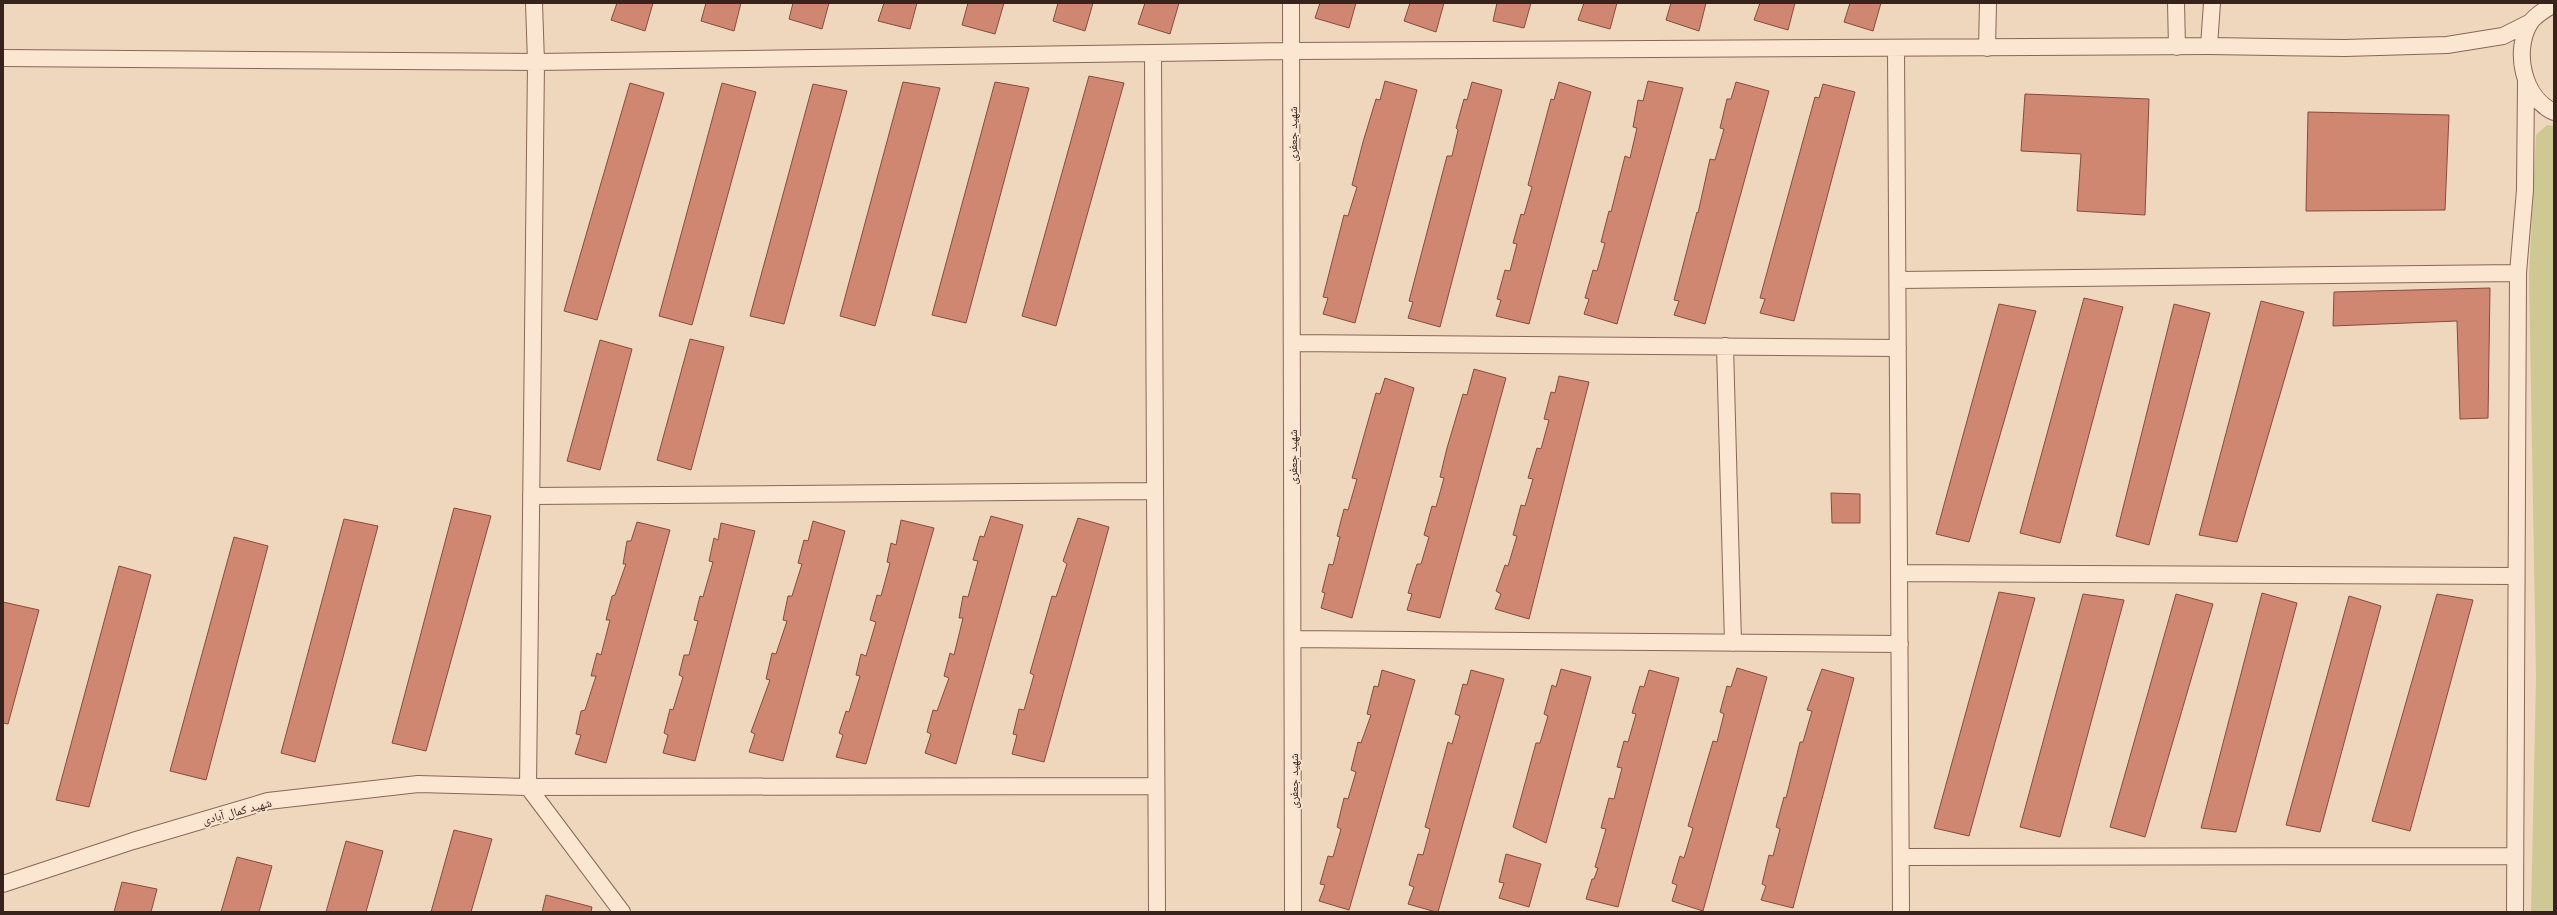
<svg xmlns="http://www.w3.org/2000/svg" width="2557" height="915" viewBox="0 0 2557 915" font-family="'Libre Baskerville','Noto Naskh Arabic',serif">
<style>
.green{fill:#cec992}
.building{fill:#cf8772;stroke:#884b3b}
.lines{fill:none;stroke-linecap:round;stroke-linejoin:round}
.minor-casing{stroke:#886756;stroke-width:18}
.minor{stroke:#fae6d1;stroke-width:16}
.labels{text-anchor:middle;dominant-baseline:central;stroke-width:4;stroke-linejoin:round;paint-order:stroke}
.street-label{font-size:12px;fill:#37231b;stroke:#f7e3ce}
</style>
<rect width="100%" height="100%" fill="#efd7be"/>
<path class="green" d="M2547,125L2554,126V912H2531L2536,678L2529,275L2536,135Z"/>
<path class="building" d="M617,3H653L645,31L611,20Z
M706,3H741L734,31L701,21Z
M793,3H829L822,29L789,19Z
M884,3H917L910,29L878,21Z
M968,3H1004L995,34L962,25Z
M1058,3H1093L1085,31L1053,21Z
M1145,3H1179L1170,34L1138,24Z
M1320,3H1356L1349,28L1315,18Z
M1410,3H1444L1436,32L1404,21Z
M1497,3H1531L1524,28L1493,21Z
M1584,3H1617L1610,29L1578,20Z
M1671,3H1706L1699,31L1666,20Z
M1760,3H1795L1788,30L1754,20Z
M1850,3H1881L1873,31L1844,22Z
M1089,76L1124,83L1056,326L1022,316Z
M1385,81L1417,90L1355,323L1323,314L1328,298L1323,297L1344,215L1348,216L1357,187L1352,185L1363,142L1376,99L1380,100Z
M1648,81L1683,88L1617,324L1584,314L1589,299L1585,298L1593,270L1597,271L1605,243L1601,242L1609,211L1611,212L1625,156L1630,158L1637,128L1633,127L1638,100L1643,101Z
M903,82L940,88L875,326L840,316Z
M995,82L1029,88L966,323L932,315Z
M1472,82L1502,90L1440,327L1408,318L1413,302L1409,301L1447,156H1452L1458,130L1456,128L1464,99L1467,100Z
M1559,82L1591,92L1529,324L1496,316L1501,300L1497,299L1505,270L1510,271L1517,244L1513,243L1521,214L1524,215L1532,187L1528,185L1551,99L1554,100Z
M1736,82L1769,91L1705,324L1674,315L1679,301L1674,300L1697,212L1698,213L1710,159L1715,160L1724,129L1720,128L1727,99H1731Z
M630,83L664,93L597,320L564,311Z
M722,83L756,92L692,325L659,316Z
M813,84L847,91L784,324L750,316Z
M1823,84L1855,92L1794,321L1760,313L1765,299L1760,298L1815,97L1819,98Z
M2025,94L2149,99L2145,215L2077,211L2081,154L2021,151Z
M2308,112L2449,115L2445,210L2306,211Z
M2490,288L2488,418L2460,419L2457,321L2333,326L2334,292Z
M2084,298L2123,307L2060,543L2020,533Z
M2261,301L2304,312L2237,542L2199,535Z
M1999,304L2036,311L1969,542L1936,534Z
M2174,304L2210,313L2149,545L2116,536Z
M690,339L724,347L691,470L657,460Z
M600,340L632,349L600,470L567,461Z
M1474,369L1506,378L1440,618L1407,610L1412,594L1408,593L1417,564H1421L1429,537L1424,535L1432,506L1436,507L1444,478L1440,477L1447,448L1463,394L1467,395Z
M1559,376L1589,382L1529,619L1495,609L1501,594L1496,591L1505,565L1508,566L1517,536L1513,535L1521,505L1525,506L1533,479L1528,478L1537,448L1541,449L1549,420L1544,419L1551,392L1555,393Z
M1385,378L1414,388L1352,618L1321,608L1325,593L1322,592L1329,564L1333,565L1340,537L1337,536L1344,509L1348,510L1357,479L1352,478L1376,393L1380,394Z
M1831,493L1860,494V523H1832Z
M454,508L491,516L426,751L392,743Z
M991,516L1023,525L956,764L925,753L931,734L927,732L933,710L937,711L949,678L944,676L950,653L954,655L963,618H959L963,596L968,597L978,561L973,560L980,536L984,537Z
M1078,518L1109,527L1044,762L1012,754L1017,735L1013,734L1019,709L1024,710L1034,675L1030,673L1052,596L1056,597L1067,564L1063,561Z
M344,519L378,526L315,762L281,753Z
M901,520L934,528L866,764L836,757L843,735L839,733L846,711L849,712L860,676L856,675L861,654L866,656L876,622L870,620L877,595L881,596L890,563L887,562L891,543L896,545Z
M813,521L845,531L783,761L749,752L755,734L751,732L770,680L766,679L772,653L776,654L787,621L783,620L788,596H792L802,564L798,563L804,540L808,541Z
M637,522L670,530L606,763L575,754L581,735L576,734L581,711L585,710L596,676H591L597,653L601,655L610,620H606L612,596L615,595L626,564H623L627,541H631Z
M721,523L755,531L695,761L663,753L668,735L664,733L670,709L673,710L683,677L679,675L684,655H689L698,621L694,620L700,596L703,597L713,562L709,561L714,538L718,540Z
M234,537L268,546L206,780L170,771Z
M119,566L151,575L89,807L56,800Z
M1999,592L2035,598L1969,836L1934,828Z
M2262,593L2297,603L2236,832L2201,828Z
M2083,594L2124,600L2060,837L2020,827Z
M2176,594L2213,604L2145,837L2110,827Z
M2437,594L2473,600L2410,831L2372,821Z
M2349,596L2381,606L2320,832L2286,825Z
M3,602L39,610L8,724L3,723Z
M1737,668L1767,677L1703,911L1672,901L1677,885L1672,883L1680,856L1684,858L1693,828L1688,826L1713,741L1717,742L1724,714L1720,712L1727,686L1731,687Z
M1561,669L1591,677L1546,843L1513,827L1536,743H1540L1548,716L1544,714L1552,685L1556,687Z
M1822,669L1854,678L1793,908L1761,900L1766,886L1762,884L1769,855L1773,856L1780,829L1776,827L1784,797L1786,798L1800,742H1803L1812,711L1807,710Z
M1382,670L1415,680L1349,910L1319,901L1325,885L1320,884L1328,856L1333,857L1341,829L1337,827L1344,798L1348,799L1356,772L1351,770L1358,742L1361,743L1371,715L1367,714L1374,686L1378,687Z
M1471,670L1504,679L1438,912H1436L1408,904L1414,887L1409,885L1418,854L1423,855L1430,829L1425,827L1448,742L1452,744L1460,716L1455,714L1463,684L1467,685Z
M1649,670L1679,678L1618,907L1586,899L1592,879H1594L1598,868L1595,867L1606,829L1601,828L1609,798L1614,799L1622,768L1617,767L1624,741L1628,742L1636,714L1632,713L1640,686L1644,687Z
M454,830L492,839L471,912H431Z
M346,841L383,851L366,912H326Z
M1506,854L1541,864L1529,907L1499,898L1504,883L1499,882Z
M237,857L272,866L259,912H221Z
M122,882L157,889L151,912H114Z
M546,895L592,907L591,912H542Z"/>
<g class="lines">
<defs>
<path id="minor" d="M1291,3L1293,912
M2176,3L2177,47
M2554,4C2546,9 2535,15 2530,23C2513,51 2523,98 2554,112
M2209,46L2212,3
M1896,48L1901,912
M1987,48L1988,3
M1153,53L1157,912
M3,58L536,62L534,3
M1898,280L2518,273
M1292,343L1898,348
M1725,346L1733,643
M531,496L1155,491
M1899,573L2515,576
M1293,639L1900,644
M1156,786L528,787L536,62L1292,51L2209,46L2345,48L2447,45L2503,36L2531,22
M1901,857L2515,856
M3,884L133,841L268,801L418,784L528,787L622,912
M2515,912L2518,273L2525,190L2526,81"/>
</defs>
<use href="#minor" class="minor-casing"/>
<use href="#minor" class="minor"/>
</g>
<g class="labels">
<g class="street-label">
<text transform="translate(1292 134) rotate(-90)">شهید جعفری</text>
<text transform="translate(1292 457) rotate(-90)">شهید جعفری</text>
<text transform="translate(1293 781) rotate(-90)">شهید جعفری</text>
<text transform="translate(237 811) rotate(-15)">شهید کمال آبادی</text>
</g>
</g>
<rect width="2557" height="915" fill="none" stroke="#37231b" stroke-width="8"/>
</svg>
